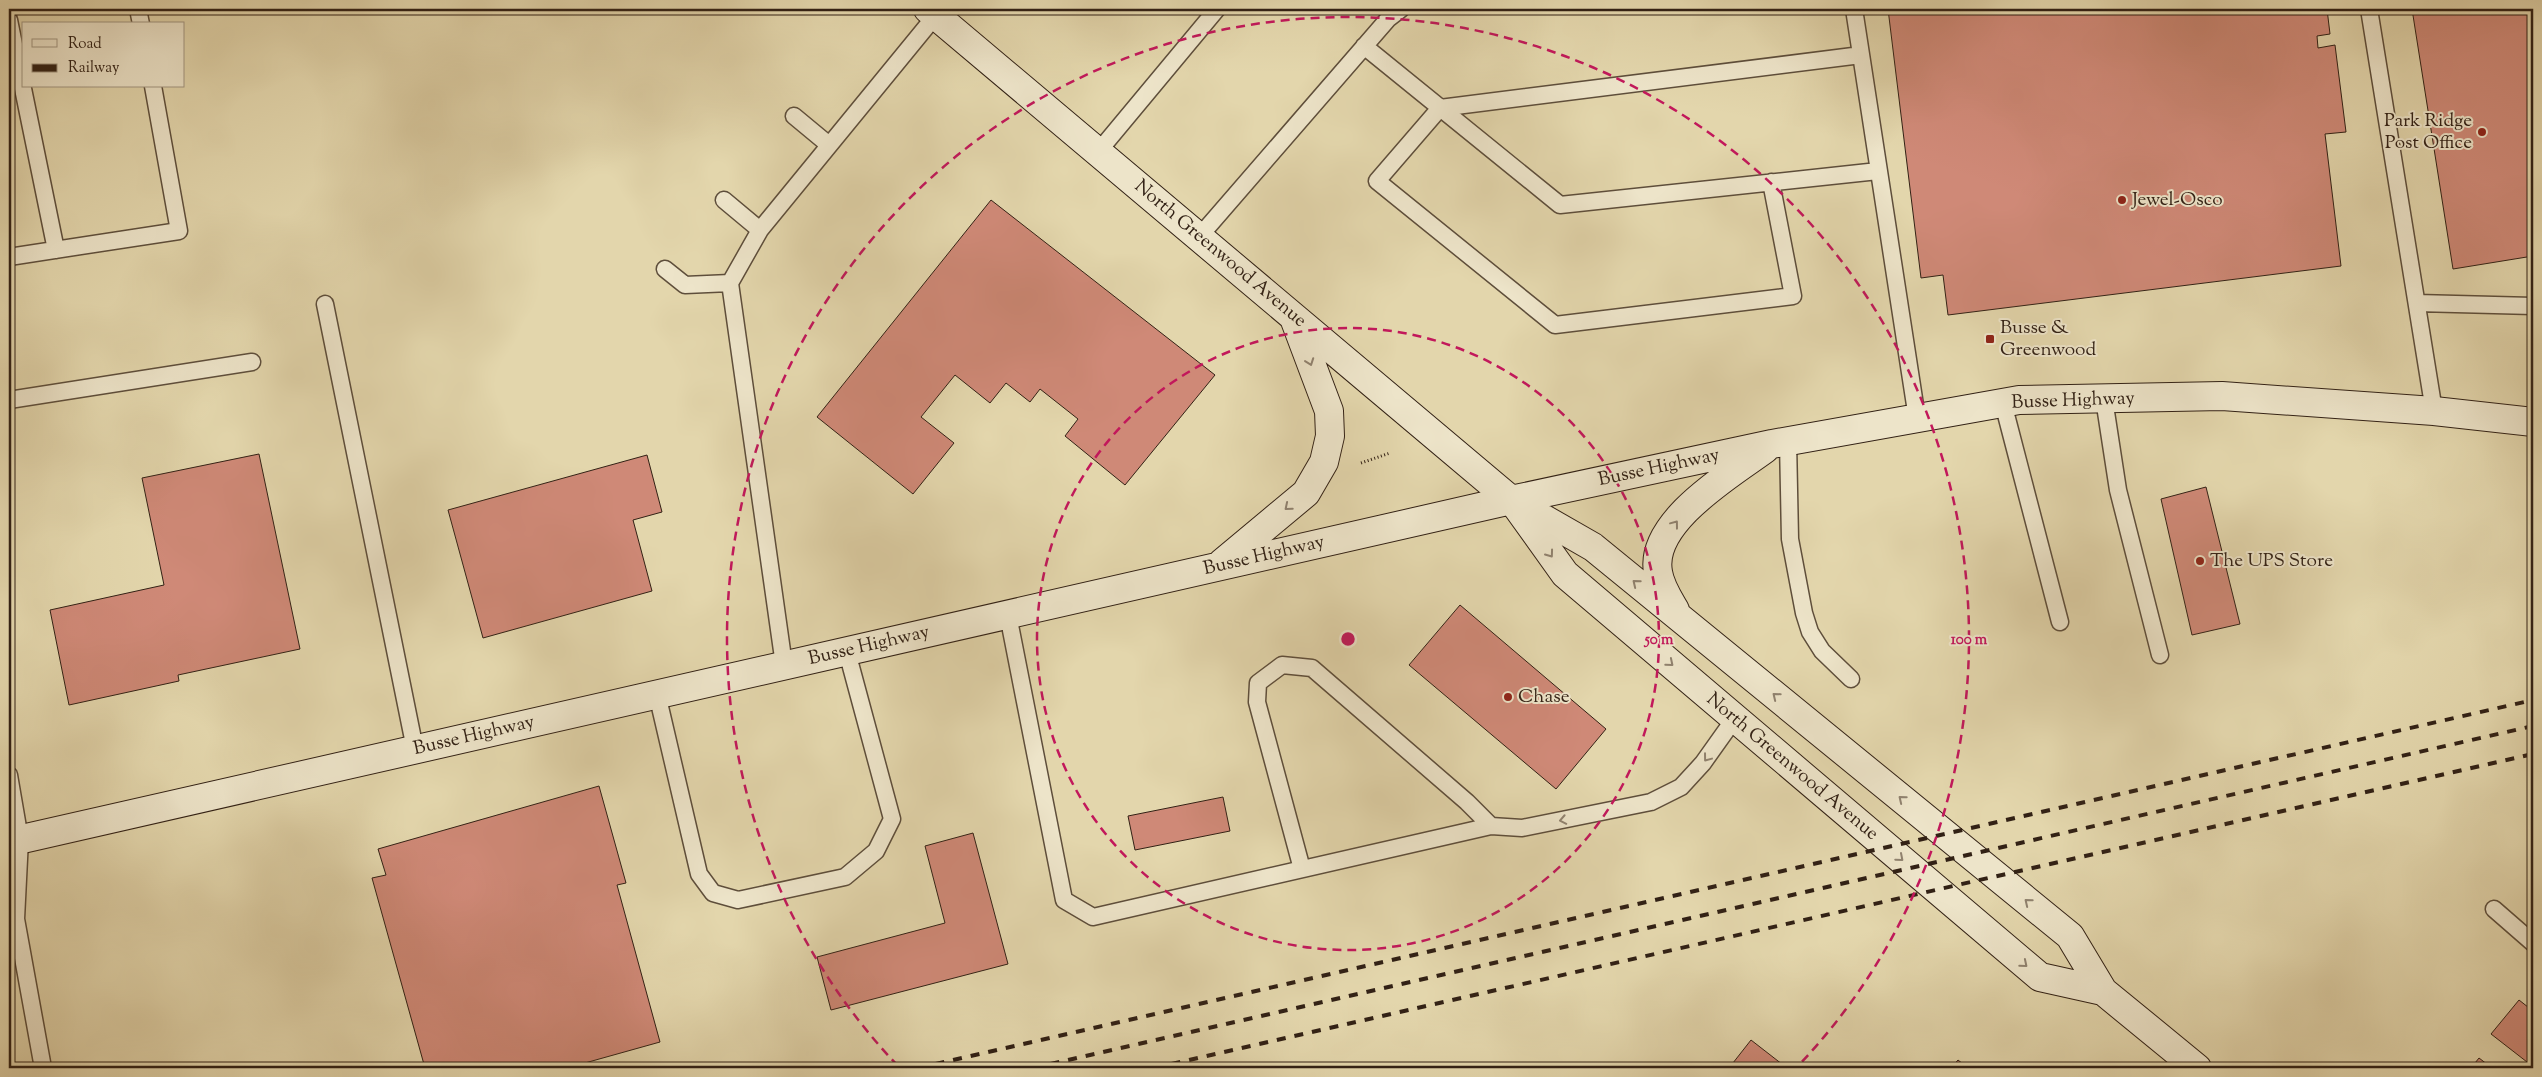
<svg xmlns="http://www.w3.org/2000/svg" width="2542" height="1077" viewBox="0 0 2542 1077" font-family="'Sorts Mill Goudy',serif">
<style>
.building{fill:#cf8977;stroke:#322115}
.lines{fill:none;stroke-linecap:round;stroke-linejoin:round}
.lane-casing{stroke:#5e4e3b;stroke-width:19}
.secondary-casing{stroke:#322115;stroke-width:30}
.path{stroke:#322115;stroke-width:3;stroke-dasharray:1 2.5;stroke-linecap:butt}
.lane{stroke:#ede4c9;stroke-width:16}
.secondary{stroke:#ede4c9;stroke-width:28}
.rail{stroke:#322115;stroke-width:4;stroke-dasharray:9 9;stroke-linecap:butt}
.oneway{stroke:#90826f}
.ring{fill:none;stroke:#c2185b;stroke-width:2.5;stroke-dasharray:9 6}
.poi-dot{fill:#8f2418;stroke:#ede4c9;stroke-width:2}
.labels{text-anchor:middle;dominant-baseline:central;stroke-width:4;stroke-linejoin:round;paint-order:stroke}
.poi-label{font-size:19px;fill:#322115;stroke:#ede4c9;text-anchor:start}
.street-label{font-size:19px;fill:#322115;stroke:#ede4c9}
.centre{fill:#c2185b;stroke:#ede4c9;stroke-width:2.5}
.ring-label{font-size:15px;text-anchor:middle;font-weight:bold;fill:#c2185b;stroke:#ede4c9;stroke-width:4;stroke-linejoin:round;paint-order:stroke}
</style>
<rect width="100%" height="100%" fill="#e3d6ac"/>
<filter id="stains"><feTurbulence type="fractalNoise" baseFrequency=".004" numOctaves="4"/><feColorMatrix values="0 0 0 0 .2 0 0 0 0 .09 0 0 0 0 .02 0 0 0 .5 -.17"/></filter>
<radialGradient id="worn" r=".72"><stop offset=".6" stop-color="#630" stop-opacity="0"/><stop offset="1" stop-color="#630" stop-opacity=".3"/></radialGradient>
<path class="building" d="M1888,9H2327L2330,34L2317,36L2318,48L2335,45L2346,132L2325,134L2341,266L1948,315L1943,275L1921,278Z
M2412,9H2533V256L2453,269Z
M991,200L1215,375L1125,485L1065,436L1078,419L1040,389L1030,402L1006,383L990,403L955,375L921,417L954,443L913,494L817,417Z
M259,454L300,649L178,675L179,681L69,705L50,610L164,585L142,478Z
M647,455L662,512L633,520L652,591L483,638L448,510Z
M2206,487L2240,624L2192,635L2161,499Z
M1460,605L1606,729L1556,789L1409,665Z
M599,786L626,883L617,885L660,1042L567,1068H425L372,878L386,875L378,849Z
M1223,797L1230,831L1135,850L1128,816Z
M973,833L1008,964L831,1010L817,957L945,923L925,846Z
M2519,1000L2533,1011V1054L2527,1062L2491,1034Z
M1751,1040L1787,1068H1729Z
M2479,1058L2492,1068H2471Z
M1958,1060L1968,1068H1951Z"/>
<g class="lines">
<defs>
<path id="lane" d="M138,9L141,24
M1854,9L1917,418
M2369,9L2434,411
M9,20L56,250
M1364,46L1560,205L1878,171
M794,116L829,145
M1098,152L1217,9
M1771,182L1793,296L1555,325L1377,181L1440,108L1861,55
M724,200L760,230
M1199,237L1388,19L1401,9
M9,257L179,231L153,86
M665,269L685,285L730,283
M2417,303L2533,306
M325,304L415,749
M2104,399L2118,490L2160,655
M9,400L252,362
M2003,403L2060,622
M1788,441L1790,539L1804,613L1810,632L1822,651L1851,679
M1008,615L1064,900L1093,917L1491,826L1467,802L1312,668L1282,665L1258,683L1257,702L1302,869
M784,665L730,283L760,230L936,15
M657,694L699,874L713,893L738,900L845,877L876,851L892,819L847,652
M9,775L20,839L16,919L43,1068
M1491,826L1522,828L1651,802L1681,787L1703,763L1735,718
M2494,909L2533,943"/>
<path id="secondary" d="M928,9L1511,500L1593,547L2070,936L2103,991L2197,1068
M1517,507L1565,574L2040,977L2103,991
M1222,563L1306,493L1324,462L1330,436L1329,411L1294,318
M1675,610C1668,598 1660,586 1658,572C1649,522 1731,474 1765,449
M9,842L1511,500L1772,444L2019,400L2222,396L2434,411L2533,422"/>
</defs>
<use href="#lane" class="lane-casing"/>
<use href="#secondary" class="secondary-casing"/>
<path class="path" d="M1361,463L1390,453"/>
<use href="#lane" class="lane"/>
<use href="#secondary" class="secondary"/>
<path class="rail" d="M918,1068L2533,700
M1033,1068L2533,726
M1154,1068L2533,754"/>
</g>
<defs><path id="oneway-chevron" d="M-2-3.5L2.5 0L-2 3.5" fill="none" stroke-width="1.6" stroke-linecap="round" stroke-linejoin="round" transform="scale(1.25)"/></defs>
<g class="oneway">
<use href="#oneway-chevron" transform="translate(1310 362) rotate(70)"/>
<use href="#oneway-chevron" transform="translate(1288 507) rotate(140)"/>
<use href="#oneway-chevron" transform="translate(1675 524) rotate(-53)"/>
<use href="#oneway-chevron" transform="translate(1550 554) rotate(54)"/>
<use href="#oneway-chevron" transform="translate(1636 583) rotate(-141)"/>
<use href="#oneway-chevron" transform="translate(1670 663) rotate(40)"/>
<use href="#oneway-chevron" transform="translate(1776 696) rotate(-141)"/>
<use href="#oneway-chevron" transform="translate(1707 758) rotate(127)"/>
<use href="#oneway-chevron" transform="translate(1902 799) rotate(-141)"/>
<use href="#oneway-chevron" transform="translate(1563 820) rotate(169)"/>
<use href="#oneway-chevron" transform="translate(1900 858) rotate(41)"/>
<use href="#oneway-chevron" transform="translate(2028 902) rotate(-141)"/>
<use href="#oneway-chevron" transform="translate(2024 964) rotate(40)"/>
</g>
<g class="ring">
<circle cx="1348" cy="639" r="311"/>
<path d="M898 1066A621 621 0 1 1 1798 1066"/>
</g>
<g class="poi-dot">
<circle cx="2482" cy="132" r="5"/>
<circle cx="2122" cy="200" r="5"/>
<rect x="1985" y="334" width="10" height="10" rx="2.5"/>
<circle cx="2200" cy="561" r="5"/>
<circle cx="1508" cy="697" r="5"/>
</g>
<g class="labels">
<g class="poi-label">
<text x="2472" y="121" text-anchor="end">Park Ridge<tspan x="2472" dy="22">Post Office</tspan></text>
<text x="2132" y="200">Jewel-Osco</text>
<text x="2000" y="328">Busse &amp;<tspan x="2000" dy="22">Greenwood</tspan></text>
<text x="2210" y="561">The UPS Store</text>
<text x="1518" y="697">Chase</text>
</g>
<g class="street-label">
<text transform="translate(1220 254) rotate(40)">North Greenwood Avenue</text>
<text transform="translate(2073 401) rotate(-2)">Busse Highway</text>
<text transform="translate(1659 468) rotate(-12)">Busse Highway</text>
<text transform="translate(1264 556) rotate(-13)">Busse Highway</text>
<text transform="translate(869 646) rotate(-13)">Busse Highway</text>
<text transform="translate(474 736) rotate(-13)">Busse Highway</text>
<text transform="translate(1792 767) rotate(40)">North Greenwood Avenue</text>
</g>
</g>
<circle cx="1348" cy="639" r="8" class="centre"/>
<g class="ring-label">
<text x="1659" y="644">50 m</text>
<text x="1969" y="644">100 m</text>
</g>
<rect width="2542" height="1077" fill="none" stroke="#e3d6ac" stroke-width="30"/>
<rect x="10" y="10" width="2522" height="1057" fill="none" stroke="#322115" stroke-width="2.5"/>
<rect x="15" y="15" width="2512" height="1047" fill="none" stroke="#322115"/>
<rect x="22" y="22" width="162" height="65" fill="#ede4c9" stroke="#a29681"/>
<rect x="32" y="39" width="25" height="8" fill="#ede4c9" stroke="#a29681"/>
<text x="68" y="48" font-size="15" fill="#322115">Road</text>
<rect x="32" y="64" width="25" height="8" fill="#322115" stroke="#a29681"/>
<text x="68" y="72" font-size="15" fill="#322115">Railway</text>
<rect width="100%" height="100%" filter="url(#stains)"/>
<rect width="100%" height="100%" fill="url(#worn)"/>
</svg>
